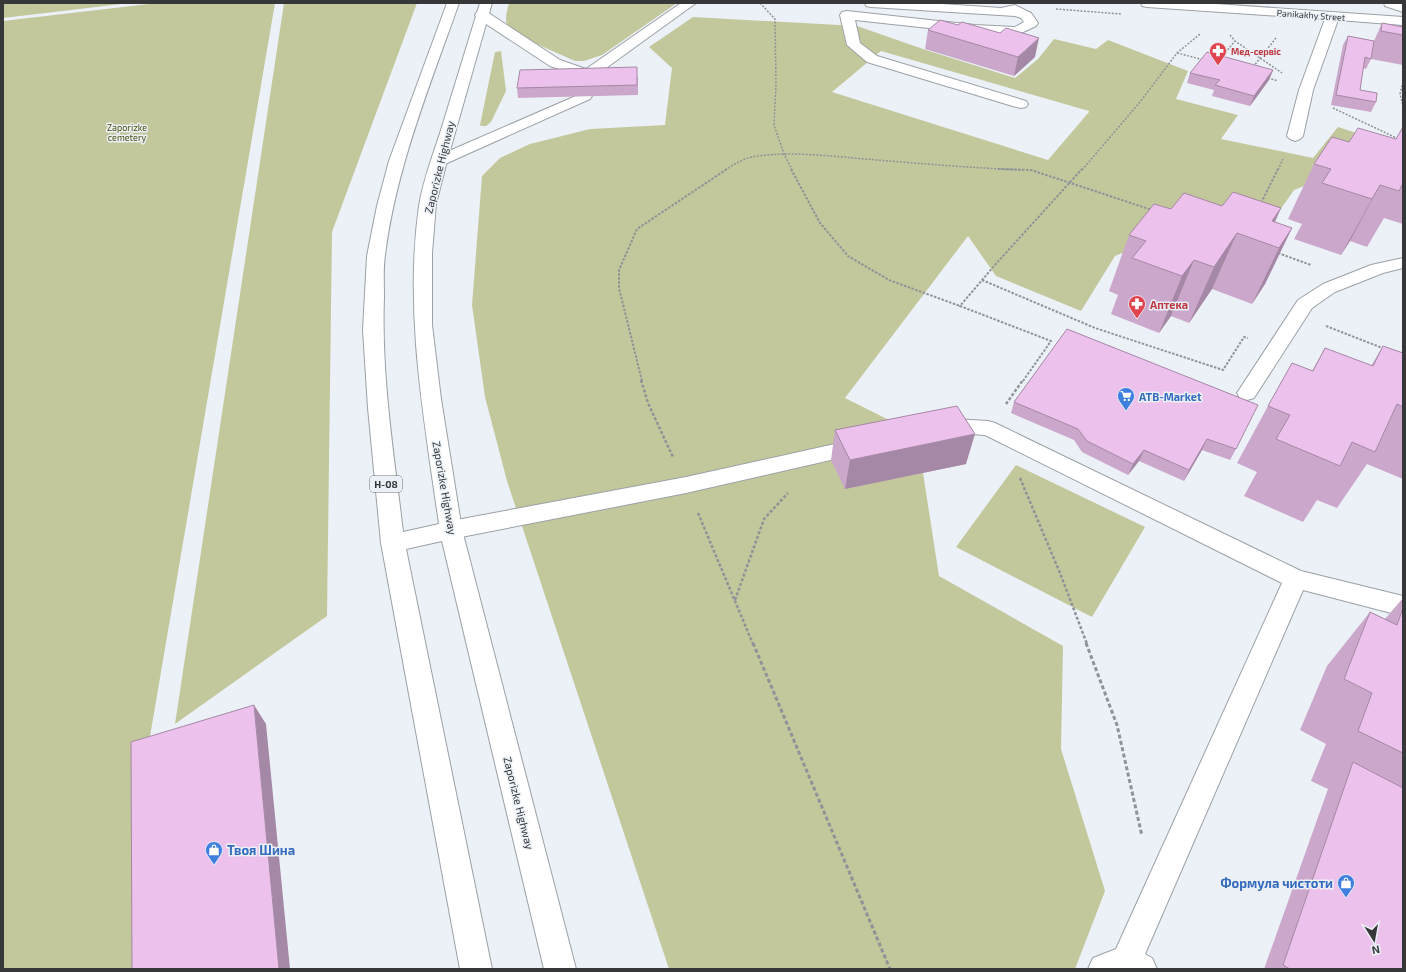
<svg xmlns="http://www.w3.org/2000/svg" width="1406" height="972" viewBox="0 0 1406 972" font-family="'Exo 2',sans-serif">
<style>
.green{fill:#c3c89c;fill-rule:evenodd}
.lines{fill:none;stroke-linecap:round;stroke-linejoin:round}
.minor-casing{stroke:#9ba1a6;stroke-width:2}
.major-casing{stroke:#9ba1a6;stroke-width:2}
.path-far3{stroke:#8f9397;stroke-width:1.5;stroke-dasharray:2 1.5;stroke-linecap:butt}
.path-far2{stroke:#8f9397;stroke-width:2;stroke-dasharray:2.5 1.5;stroke-linecap:butt}
.path-far1{stroke:#8f9397;stroke-width:2.5;stroke-dasharray:3 2;stroke-linecap:butt}
.path{stroke:#8f9397;stroke-width:3;stroke-dasharray:4 2.5;stroke-linecap:butt}
.minor{fill:#fff;fill-rule:evenodd}
.major{fill:#fff;fill-rule:evenodd}
.wall{fill:#cba7cb}
.shaded-wall{fill:#a588a5}
.building{fill:#ecc2ec;stroke:#a588a5}
.labels{text-anchor:middle;dominant-baseline:central;stroke-width:3;stroke-linejoin:round;paint-order:stroke}
.far-street-label{font-size:9px;fill:#353739;stroke:#ebf1f7}
.far-health-label{font-size:9px;font-weight:bold;fill:#be3a42;stroke:#ebf1f7;text-anchor:start}
.far-park-label{font-size:9px;fill:#494d0c;stroke:#ebf1f7}
.shield{fill:#ebf1f7;stroke:#6c6f72;stroke-width:1}
.shield-label{font-size:10px;font-weight:bold;fill:#353739}
.street-label{font-size:11px;fill:#353739;stroke:#ebf1f7}
.health-label{font-size:11px;font-weight:bold;fill:#be3a42;stroke:#ebf1f7;text-anchor:start}
.shop-label{font-size:11px;font-weight:bold;fill:#366cbe;stroke:#ebf1f7;text-anchor:start}
.near-shop-label{font-size:13px;font-weight:bold;fill:#366cbe;stroke:#ebf1f7;text-anchor:start}
</style>
<rect width="100%" height="100%" fill="#ebf1f7"/>
<path class="green" d="M3,3H130L3,18Z
M157,3H275L146,760L150,969H3V21Z
M284,3H417L332,232L327,616L175,724Z
M509,3H677L602,55L584,61H575L512,33C503,23 506,15 509,3Z
M693,17L857,26L926,50L1015,78L1038,59L1054,39L1096,49L1108,40L1188,71L1176,99L1238,115L1221,139L1313,158L1338,127L1403,148L1294,190L1255,246L1152,241L1115,256L1081,311L996,276L968,236L845,398L917,434L939,576L1063,646L1061,749L1105,891L1075,969H669L507,481L485,397L472,305L482,176L500,158L530,144L590,129L665,125L672,68L649,47ZM881,51L1089,111V112L1048,160L832,92Z
M501,51L506,91L491,122L486,126H481L480,125L495,52Z
M1016,465L1145,527L1092,617L956,547Z"/>
<g class="lines">
<defs>
<path id="minor" d="M681,3H696L595,76L592,81L587,82L582,81L580,76L550,66L477,18L475,15L477,12H487L560,60L586,69Z
M865,3H927L1001,8L1015,5L1031,13L1038,23L1036,26L1017,35L975,33L855,20L860,43L877,56L1026,101L1028,104L1026,107L1021,108L1016,107L867,62L847,45L840,15L842,12L847,11L975,25L1015,27L1024,22L1021,18L1015,16L871,7L866,6Z
M1141,3H1202L1403,17V25L1338,20L1313,90L1303,136L1300,139L1295,141L1290,139L1287,136L1299,90L1325,19L1147,7L1142,6Z
M1384,3H1403V12L1385,6Z
M585,92L590,93L592,96L590,99L445,164L439,166L433,164L431,161L433,158Z
M1403,258V268L1383,273L1335,292L1312,308L1254,398L1247,400L1240,398L1237,393L1298,300L1323,284L1371,265Z
M953,419L988,421L995,423L1301,571L1403,596V616L1303,590L1145,954L1152,958L1157,969H1088L1093,958L1116,949L1282,583L985,435L953,433L940,436L933,434L930,429L933,424Z
M862,438L870,441L873,446L870,451L686,493L451,539L443,536L440,530L443,524L451,521L686,477Z"/>
<path id="major" d="M447,3H459C430,85 396,168 385,255C383,269 384,283 384,297C381,376 394,454 403,532L439,524C424,418 404,312 419,206C423,180 433,155 441,130C454,88 467,45 480,3H492L447,161L436,204L432,253V325L441,399L462,530L576,969H544L442,541L406,549L492,969H460L381,543L368,408L363,330L367,256L377,206L389,161Z"/>
</defs>
<use href="#minor" class="minor-casing"/>
<use href="#major" class="major-casing"/>
<path class="path-far3" d="M760,3L775,19L776,84L774,125L784,154L792,170
M1056,9L1121,14
M1230,35L1235,41L1282,73
M1177,53L1204,60
M1221,58L1235,41
M1253,67L1276,38
M1268,78L1278,81
M1403,82L1400,94L1403,106
M1333,108L1403,141
M725,170C736,163 746,157 758,156C797,151 838,157 877,160C926,164 974,168 1023,170
M1082,170L1140,102L1177,53L1200,34
M1278,170L1283,159"/>
<path class="path-far2" d="M791,169L820,223L848,256L889,280L960,306
M998,169L1031,170L1152,210
M1261,203L1278,169
M1278,253L1311,265
M982,280L1095,328L1223,370L1244,337L1248,338
M1326,326L1385,349
M642,381L619,288V270L637,229L727,169
M1023,381L1051,341L960,306L994,266L1082,169"/>
<path class="path-far1" d="M641,380L648,403L673,457
M1006,404L1023,380
M1020,478L1060,573L1087,644
M698,513L753,644
M735,600L764,519L788,493"/>
<path class="path" d="M753,643L890,969
M1086,643L1117,725L1142,836"/>
<use href="#minor" class="minor"/>
<use href="#major" class="major"/>
</g>
<path class="wall" d="M1382,23L1403,27V65L1371,59L1366,69L1363,68L1360,90L1376,102L1371,112L1331,105L1343,45L1348,36L1374,41Z
M928,30L1035,57L1014,76L925,49Z
M1273,70L1269,80L1250,106L1212,96L1214,90L1187,83L1190,73Z
M638,77V95L518,98L517,88Z
M1403,127V224L1384,218L1367,247L1350,241L1341,255L1294,239L1302,224L1288,219L1314,164L1349,142L1396,139Z
M1222,206L1281,208L1275,222L1292,228L1265,284L1252,304L1212,289L1189,323L1171,316L1159,333L1111,314L1118,295L1109,291L1129,235L1171,209Z
M1067,329L1236,449L1230,460L1202,450L1184,481L1139,461L1128,475L1082,452L1074,440L1011,413L1014,402Z
M1383,346L1403,353V479L1367,464L1337,508L1317,500L1303,522L1244,496L1257,472L1237,463L1268,406L1312,371L1325,348L1371,366Z
M835,430L966,464L845,489L831,460Z
M1403,598V969H1264L1328,789L1311,781L1326,744L1300,730L1327,666L1370,612L1385,619Z"/>
<path class="shaded-wall" d="M1039,38L1035,57L1014,76L1018,57Z
M1273,70L1269,80L1250,106L1254,96Z
M1380,185L1350,241L1341,255L1372,199Z
M1281,208L1265,243L1272,221Z
M1292,228L1265,284L1252,304L1279,248Z
M1237,233L1212,289L1189,323L1214,267Z
M1194,260L1171,316L1159,333L1182,276Z
M975,434L966,464L845,489L850,460Z
M1207,439L1202,450L1184,481L1189,470Z
M1144,450L1139,461L1128,475L1133,464Z
M254,705L266,724L290,969H279Z"/>
<path class="building" d="M940,20L958,25L962,22L1000,33L1006,28L1039,38L1018,57L928,30Z
M1382,23L1403,27V35L1381,31Z
M1348,36L1374,41L1371,59L1365,57L1360,90L1377,93L1376,102L1336,95Z
M1207,52L1273,70L1254,96L1215,85L1220,80L1190,73Z
M637,67V85L517,88L520,70Z
M1403,127V183L1399,191L1380,185L1372,199L1322,183L1331,169L1314,164L1332,137L1349,142L1358,128L1396,139Z
M1233,192L1281,208L1272,221L1292,228L1279,248L1237,233L1214,267L1194,260L1182,276L1132,258L1146,241L1129,235L1154,204L1171,209L1184,193L1222,206Z
M1067,329L1258,405L1236,449L1207,439L1189,470L1144,450L1133,464L1087,441L1078,429L1014,402Z
M1383,346L1403,353V407L1397,404L1375,452L1352,442L1340,466L1276,439L1290,415L1268,406L1292,363L1313,371L1325,348L1373,366Z
M957,406L975,434L850,460L835,430Z
M1403,608V753L1358,731L1372,693L1344,679L1370,612L1397,625Z
M254,705L279,969H132L131,742Z
M1353,762L1403,788V969H1290L1283,965Z"/>
<defs>
<symbol id="pharmacy-pin" viewBox="-11 -11 22 30"><path d="M0 17L-7.5 6A9.5 9.5 0 1 1 7.5 6Z" fill="#e0444e" stroke="#ebf1f7"/><path d="M-2-6h4v4h4v4h-4v4h-4v-4h-4v-4h4Z" fill="#fff"/></symbol>
<symbol id="supermarket-pin" viewBox="-11 -11 22 30"><path d="M0 17L-7.5 6A9.5 9.5 0 1 1 7.5 6Z" fill="#3f7fe0" stroke="#ebf1f7"/><path d="M-6-5.5h2.5l.6 2H6L4.5 2H-2.5L-4.4-4H-6ZM-1.5 3.2a1.3 1.3 0 1 0 .1 0ZM3 3.2a1.3 1.3 0 1 0 .1 0Z" fill="#fff"/></symbol>
<symbol id="shop-pin" viewBox="-11 -11 22 30"><path d="M0 17L-7.5 6A9.5 9.5 0 1 1 7.5 6Z" fill="#3f7fe0" stroke="#ebf1f7"/><path d="M-5-2.5h2.3a2.7 3.5 0 0 1 5.4 0H5L5.5 6h-11ZM-1.5-2.5h3a1.5 2.3 0 0 0-3 0Z" fill="#fff"/></symbol>
</defs>
<g fill-rule="evenodd">
<use href="#pharmacy-pin" x="1208" y="41" width="20" height="27"/>
<use href="#pharmacy-pin" x="1127" y="294" width="20" height="27"/>
<use href="#supermarket-pin" x="1116" y="386" width="20" height="27"/>
<use href="#shop-pin" x="204" y="840" width="20" height="27"/>
<use href="#shop-pin" x="1336" y="873" width="20" height="27"/>
</g>
<g class="labels">
<g class="far-street-label">
<text transform="translate(1311 15) rotate(4)">Panikakhy Street</text>
</g>
<g class="far-health-label">
<text x="1231" y="51">Мед-сервіс</text>
</g>
<g class="far-park-label">
<text x="127" y="127">Zaporizke<tspan x="127" dy="10">cemetery</tspan></text>
</g>
<rect class="shield" x="370" y="476" width="32" height="16" rx="3"/>
<g class="shield-label">
<text x="386" y="484">Н-08</text>
</g>
<g class="street-label">
<text transform="translate(439 167) rotate(-76)">Zaporizke Highway</text>
<text transform="translate(445 488) rotate(80)">Zaporizke Highway</text>
<text transform="translate(519 803) rotate(76)">Zaporizke Highway</text>
</g>
<g class="health-label">
<text x="1150" y="304">Аптека</text>
</g>
<g class="shop-label">
<text x="1139" y="396">ATB-Market</text>
</g>
<g class="near-shop-label">
<text x="227" y="850">Твоя Шина</text>
<text x="1333" y="883" text-anchor="end">Формула чистоти</text>
</g>
</g>
<rect width="1406" height="972" fill="none" stroke="#353739" stroke-width="8"/>
<g transform="translate(1374 940) rotate(169)" stroke="#ebf1f7" stroke-width="3" paint-order="stroke">
<path d="M0-3L7 15L0 10L-7 15Z" fill="#353739"/>
<text y="-6" font-size="11" font-weight="bold" text-anchor="middle" fill="#353739">N</text>
</g>
</svg>
